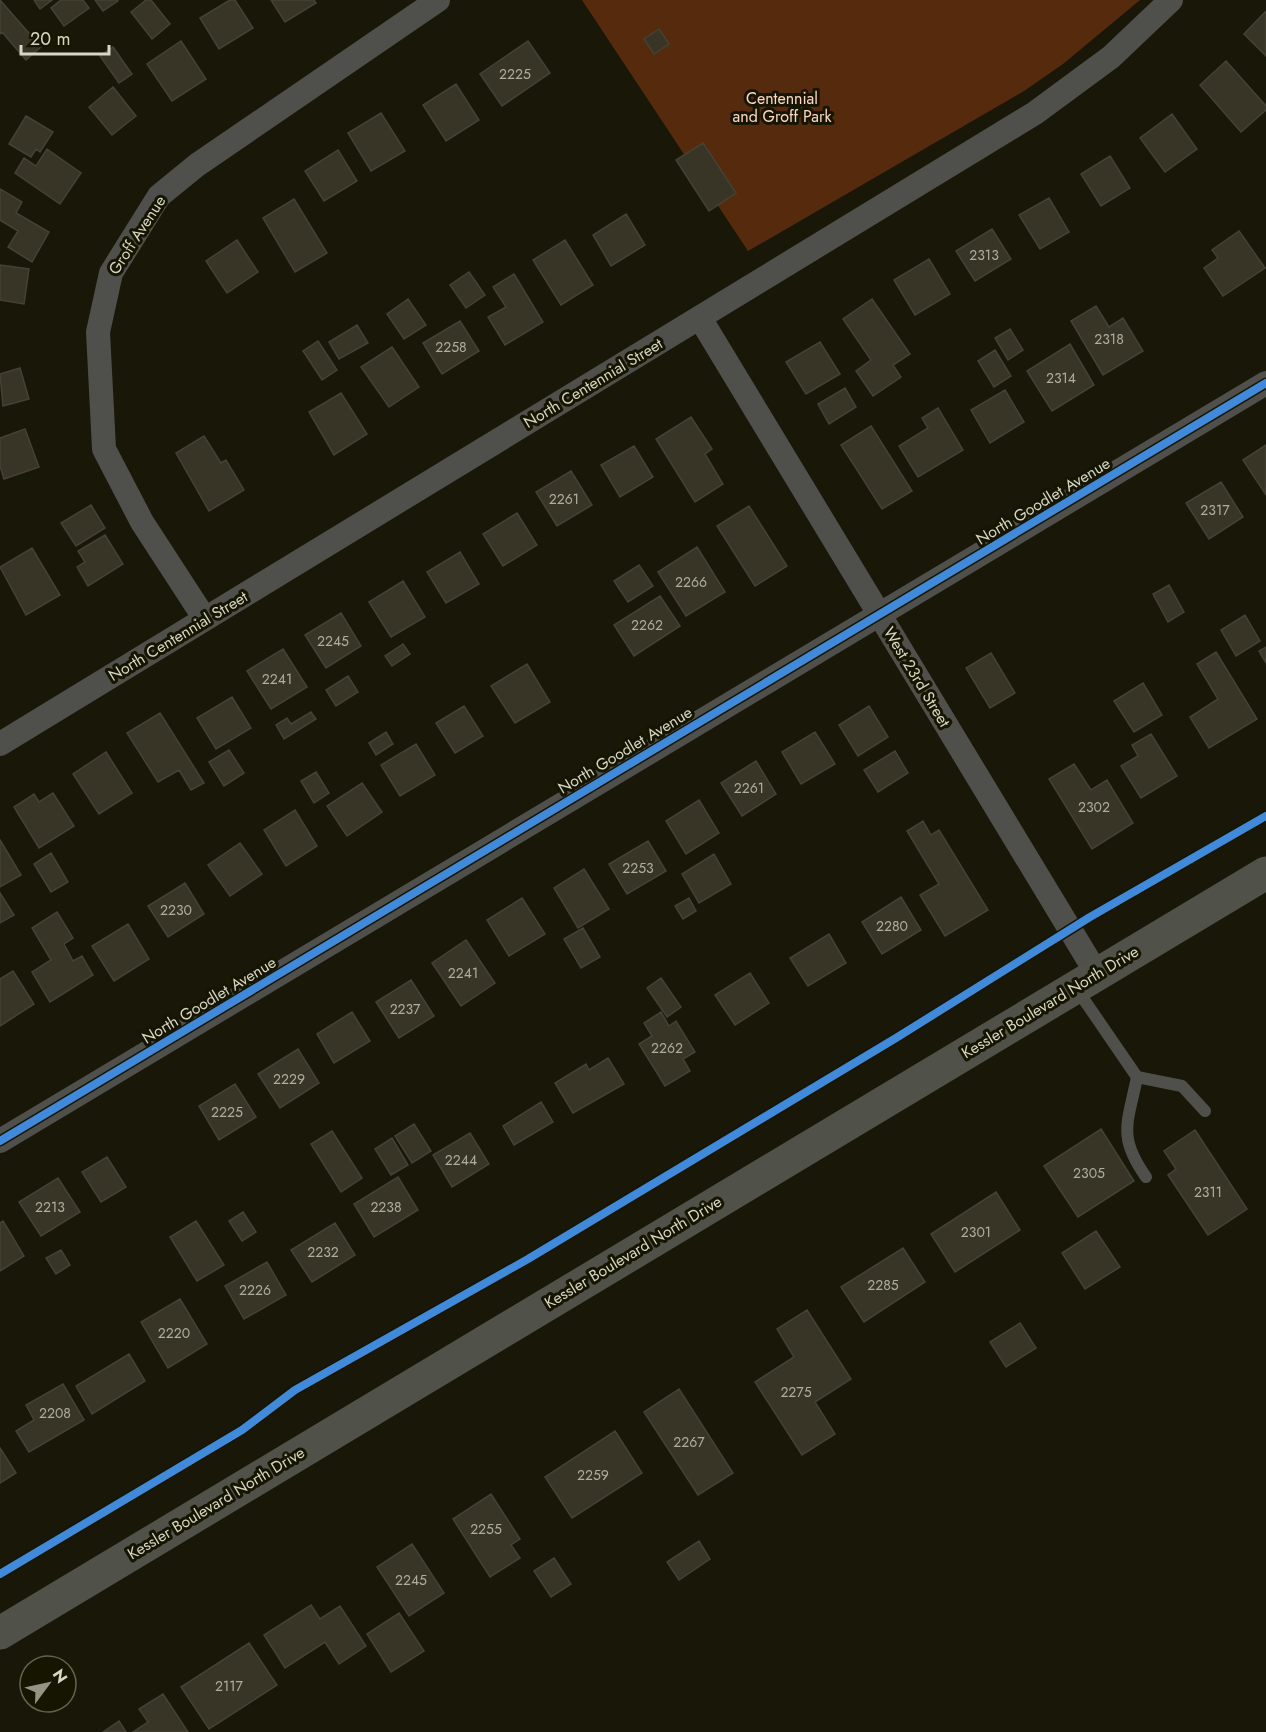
<svg xmlns="http://www.w3.org/2000/svg" width="1266" height="1732" viewBox="0 0 1266 1732" font-family="Jost,sans-serif">
<style>
.green{fill:#562b0d}
.building{fill:#383527;stroke:#444235;stroke-width:1.5}
.lines{fill:none;stroke-linecap:round;stroke-linejoin:round}
.lane{stroke:#4f504b;stroke-width:12}
.street{stroke:#4f504b;stroke-width:24}
.secondary{stroke:#50524a;stroke-width:33}
.cycleway-casing{stroke:#161500;stroke-width:11}
.cycleway{stroke:#408adc;stroke-width:8}
.labels{text-anchor:middle;dominant-baseline:central;stroke-width:6;stroke-linejoin:round;paint-order:stroke}
.number-label{font-size:14px;fill:#aeae9e}
.park-label{font-size:16px;fill:#fdd7c3;stroke:#161500}
.street-label{font-size:16px;fill:#d6d7c5;stroke:#161500}
</style>
<rect width="100%" height="100%" fill="#191808"/>
<path class="green" d="M582,0H1140L1063,64L1024,91L748,251Z"/>
<path class="building" d="M0,0L41,47L26,60L2,32L0,34Z
M34,0H52L40,9Z
M61,0H83L89,8L64,26L51,8Z
M95,0H117L118,1L103,11Z
M146,0H151L170,24L152,39L131,12Z
M230,0H235L253,28L219,49L200,18Z
M271,0H314L316,3L285,22Z
M1266,11V56L1244,34Z
M659,29L669,44L654,54L644,39Z
M181,41L206,79L172,101L147,64Z
M528,41L550,73L502,106L480,74Z
M113,47L132,74L119,83L100,56Z
M1226,61L1266,106V110L1241,132L1200,85Z
M456,84L479,120L446,141L423,105Z
M113,87L136,116L112,135L89,107Z
M381,113L405,151L371,171L348,133Z
M1172,114L1197,149L1165,172L1140,138Z
M26,116L53,132L40,152L36,149L31,157L9,144Z
M703,143L736,193L709,211L676,160Z
M47,149L81,173L60,204L15,173L24,158L36,166Z
M338,150L357,181L324,201L305,171Z
M1110,156L1130,188L1101,206L1081,174Z
M0,189L22,202L16,213L49,232L32,262L8,247L18,231L0,220Z
M1049,198L1069,232L1040,249L1019,215Z
M294,199L327,253L295,272L263,218Z
M626,214L645,245L611,266L593,235Z
M992,229L1011,259L975,281L956,251Z
M1239,231L1265,268L1223,296L1204,268L1218,258L1212,250Z
M237,240L258,272L227,293L206,261Z
M565,240L593,285L561,305L533,260Z
M929,259L950,294L915,315L894,280Z
M0,265L29,269L24,304L0,300Z
M469,272L485,295L466,308L450,285Z
M514,274L543,322L505,345L488,317L506,307L493,287Z
M408,299L426,325L404,339L387,314Z
M872,299L910,354L893,365L901,377L873,396L856,371L871,360L843,319Z
M1096,306L1109,327L1123,318L1143,351L1103,375L1071,321Z
M460,321L479,351L442,374L423,343Z
M357,325L368,343L339,359L329,342Z
M1010,329L1023,350L1008,360L995,338Z
M318,341L337,370L322,380L303,351Z
M820,342L840,374L806,394L786,362Z
M1070,344L1094,385L1052,411L1027,371Z
M392,347L419,387L389,407L361,367Z
M995,350L1011,376L994,387L978,361Z
M20,368L29,399L3,406L0,374Z
M845,388L856,407L829,424L818,404Z
M1005,390L1024,422L990,443L971,410Z
M341,393L367,434L334,455L309,412Z
M938,408L963,450L918,477L899,446L928,428L922,418Z
M691,417L712,449L705,454L723,484L695,502L656,439Z
M871,426L912,491L882,509L841,445Z
M25,429L39,467L4,479L0,466V438Z
M204,436L221,463L226,460L244,490L209,511L176,453Z
M1266,445V495L1243,460Z
M634,446L653,477L620,497L601,465Z
M571,471L592,505L557,526L536,492Z
M1221,482L1243,517L1209,539L1186,503Z
M91,505L105,528L76,546L61,523Z
M749,506L787,566L755,586L717,526Z
M517,513L537,545L503,566L483,534Z
M105,535L123,564L88,586L77,567L85,562L78,551Z
M697,547L725,592L686,616L658,572Z
M32,548L60,595L26,615L0,567Z
M460,552L479,584L446,603L427,572Z
M639,565L653,586L628,602L614,581Z
M403,581L425,617L391,637L369,602Z
M1169,585L1184,612L1168,622L1153,594Z
M660,596L680,626L634,656L614,625Z
M341,613L361,646L326,668L305,635Z
M1245,615L1260,641L1236,656L1221,630Z
M403,644L410,654L392,666L385,656Z
M1266,647V663L1259,651Z
M283,649L307,687L271,709L247,671Z
M1216,652L1257,719L1209,748L1190,717L1218,699L1197,664Z
M991,653L1015,693L990,708L966,668Z
M527,664L550,702L515,723L491,686Z
M348,676L358,692L336,706L326,690Z
M1143,683L1162,715L1134,732L1114,701Z
M232,697L251,728L216,749L197,718Z
M464,706L483,736L455,753L436,723Z
M869,706L888,737L858,756L839,725Z
M311,712L316,719L284,739L276,725L287,718L291,724Z
M160,713L204,783L191,790L179,770L158,782L127,733Z
M386,732L393,744L376,755L369,743Z
M815,732L835,764L801,784L782,752Z
M1151,734L1177,776L1141,798L1121,766L1138,756L1132,745Z
M416,744L435,775L400,796L381,765Z
M229,750L244,773L224,786L209,762Z
M895,751L908,773L878,792L864,770Z
M106,752L132,793L99,814L73,774Z
M756,761L776,794L742,816L721,783Z
M1074,764L1091,790L1107,780L1133,823L1092,849L1049,779Z
M316,772L329,793L314,803L301,781Z
M362,783L382,812L347,836L327,806Z
M53,793L74,826L39,848L14,807L34,794L39,802Z
M699,800L719,833L686,854L666,821Z
M295,810L317,846L286,866L264,830Z
M923,821L931,835L939,830L988,910L945,936L920,895L939,884L907,831Z
M0,840L21,875L0,887Z
M648,841L666,871L627,894L609,864Z
M240,843L262,874L230,896L208,865Z
M51,853L68,882L51,892L34,864Z
M714,854L731,884L699,903L682,874Z
M584,869L609,909L578,928L554,888Z
M185,883L204,914L168,937L148,906Z
M0,893L14,915L0,923Z
M901,897L921,930L882,954L862,922Z
M522,898L545,934L509,956L487,920Z
M689,898L696,911L683,919L675,906Z
M57,912L73,938L64,944L73,961L82,956L93,975L50,1002L32,972L51,960L32,928Z
M128,924L149,959L114,981L92,946Z
M583,928L600,957L581,968L564,939Z
M829,934L846,963L808,986L790,958Z
M466,940L495,983L461,1006L432,963Z
M13,971L34,1004L0,1026V979Z
M750,973L769,1003L735,1025L715,995Z
M661,978L681,1007L667,1017L647,988Z
M411,980L434,1016L399,1038L376,1002Z
M352,1012L370,1041L334,1063L317,1034Z
M661,1012L669,1026L676,1021L695,1052L683,1059L690,1071L665,1086L639,1044L652,1036L644,1023Z
M298,1049L319,1083L280,1108L258,1074Z
M608,1058L624,1084L573,1113L555,1083L586,1064L589,1070Z
M235,1084L256,1117L219,1140L199,1106Z
M541,1102L553,1122L514,1145L503,1126Z
M414,1124L431,1151L412,1163L395,1136Z
M1101,1129L1134,1181L1078,1217L1044,1166Z
M1195,1130L1247,1209L1208,1235L1168,1175L1176,1169L1164,1151Z
M332,1131L362,1178L341,1192L311,1144Z
M470,1133L489,1164L452,1187L433,1155Z
M392,1138L408,1165L391,1175L375,1149Z
M107,1157L126,1187L101,1202L82,1172Z
M398,1177L418,1210L374,1237L354,1204Z
M58,1178L80,1212L41,1236L19,1202Z
M996,1192L1020,1230L955,1272L931,1234Z
M243,1212L256,1232L242,1241L229,1221Z
M3,1221L24,1256L0,1271V1223Z
M196,1221L224,1265L197,1281L170,1237Z
M335,1223L355,1255L312,1282L291,1250Z
M1096,1231L1120,1267L1085,1289L1062,1253Z
M903,1248L925,1282L864,1322L841,1287Z
M61,1250L70,1265L56,1274L46,1258Z
M267,1262L286,1295L244,1319L225,1286Z
M180,1299L207,1344L168,1368L141,1322Z
M807,1310L851,1379L815,1402L835,1434L802,1455L755,1382L794,1357L777,1329Z
M1020,1323L1036,1348L1006,1367L990,1342Z
M129,1354L145,1381L92,1414L76,1386Z
M63,1384L84,1420L29,1452L16,1431L34,1420L26,1405Z
M679,1389L733,1473L698,1495L644,1412Z
M615,1431L642,1473L572,1518L545,1477Z
M0,1448L16,1473L0,1483Z
M491,1494L520,1539L511,1545L520,1558L490,1577L453,1519Z
M699,1541L710,1559L679,1580L667,1562Z
M412,1544L444,1593L409,1616L377,1567Z
M554,1558L571,1584L551,1597L534,1571Z
M311,1605L320,1619L340,1606L366,1646L339,1664L325,1642L285,1668L264,1635Z
M399,1613L424,1651L391,1672L367,1634Z
M249,1643L277,1685L209,1729L181,1687Z
M163,1694L188,1732H133L148,1722L139,1709Z
M119,1721L126,1732H103Z"/>
<g class="lines">
<path class="lane" d="M1076,988L1137,1077C1128,1123 1117,1136 1146,1177
M1137,1077L1182,1086L1205,1111"/>
<path class="street" d="M700,318L1097,974
M205,619L142,522L104,449L98,332L111,273L159,196L197,165L438,0
M0,744L1035,113L1111,57L1171,0
M0,1141L1266,383"/>
<path class="secondary" d="M0,1633L1266,873"/>
<defs>
<path id="cycleway" d="M0,1141L1266,383
M0,1574L242,1430L295,1390L528,1259L896,1038L1090,917L1266,816"/>
</defs>
<use href="#cycleway" class="cycleway-casing"/>
<use href="#cycleway" class="cycleway"/>
</g>
<g class="labels">
<g class="number-label">
<text x="515" y="74">2225</text>
<text x="984" y="255">2313</text>
<text x="1109" y="339">2318</text>
<text x="451" y="347">2258</text>
<text x="1061" y="378">2314</text>
<text x="564" y="499">2261</text>
<text x="1215" y="510">2317</text>
<text x="691" y="582">2266</text>
<text x="647" y="625">2262</text>
<text x="333" y="641">2245</text>
<text x="277" y="679">2241</text>
<text x="749" y="788">2261</text>
<text x="1094" y="807">2302</text>
<text x="638" y="868">2253</text>
<text x="176" y="910">2230</text>
<text x="892" y="926">2280</text>
<text x="463" y="973">2241</text>
<text x="405" y="1009">2237</text>
<text x="667" y="1048">2262</text>
<text x="289" y="1079">2229</text>
<text x="227" y="1112">2225</text>
<text x="461" y="1160">2244</text>
<text x="1089" y="1173">2305</text>
<text x="1208" y="1192">2311</text>
<text x="50" y="1207">2213</text>
<text x="386" y="1207">2238</text>
<text x="976" y="1232">2301</text>
<text x="323" y="1252">2232</text>
<text x="883" y="1285">2285</text>
<text x="255" y="1290">2226</text>
<text x="174" y="1333">2220</text>
<text x="796" y="1392">2275</text>
<text x="55" y="1413">2208</text>
<text x="689" y="1442">2267</text>
<text x="593" y="1475">2259</text>
<text x="486" y="1529">2255</text>
<text x="411" y="1580">2245</text>
<text x="229" y="1686">2117</text>
</g>
<g class="park-label">
<text x="782" y="98">Centennial<tspan x="782" dy="18">and Groff Park</tspan></text>
</g>
<g class="street-label">
<text transform="translate(137 235) rotate(-57)">Groff Avenue</text>
<text transform="translate(593 383) rotate(-31)">North Centennial Street</text>
<text transform="translate(1043 501) rotate(-31)">North Goodlet Avenue</text>
<text transform="translate(178 636) rotate(-31)">North Centennial Street</text>
<text transform="translate(917 677) rotate(59)">West 23rd Street</text>
<text transform="translate(625 750) rotate(-31)">North Goodlet Avenue</text>
<text transform="translate(209 1000) rotate(-31)">North Goodlet Avenue</text>
<text transform="translate(1050 1002) rotate(-31)">Kessler Boulevard North Drive</text>
<text transform="translate(633 1252) rotate(-31)">Kessler Boulevard North Drive</text>
<text transform="translate(216 1503) rotate(-31)">Kessler Boulevard North Drive</text>
</g>
</g>
<g transform="translate(48 1684) rotate(57)"><circle r="28" fill="#161500" stroke="#63634f" stroke-width="1.5"/>
<path d="M0-4.5L10 22L0 15L-10 22Z" fill="#949483"/>
<text y="-9" font-size="16" font-weight="bold" text-anchor="middle" fill="#d6d7c5">N</text>
</g>
<path d="M21 45v9h88v-9" fill="none" stroke="#d6d7c5" stroke-width="3"/>
<text x="30" y="45" font-size="18" fill="#d6d7c5" stroke="#161500" stroke-width="4.5" paint-order="stroke">20 m</text>
</svg>
